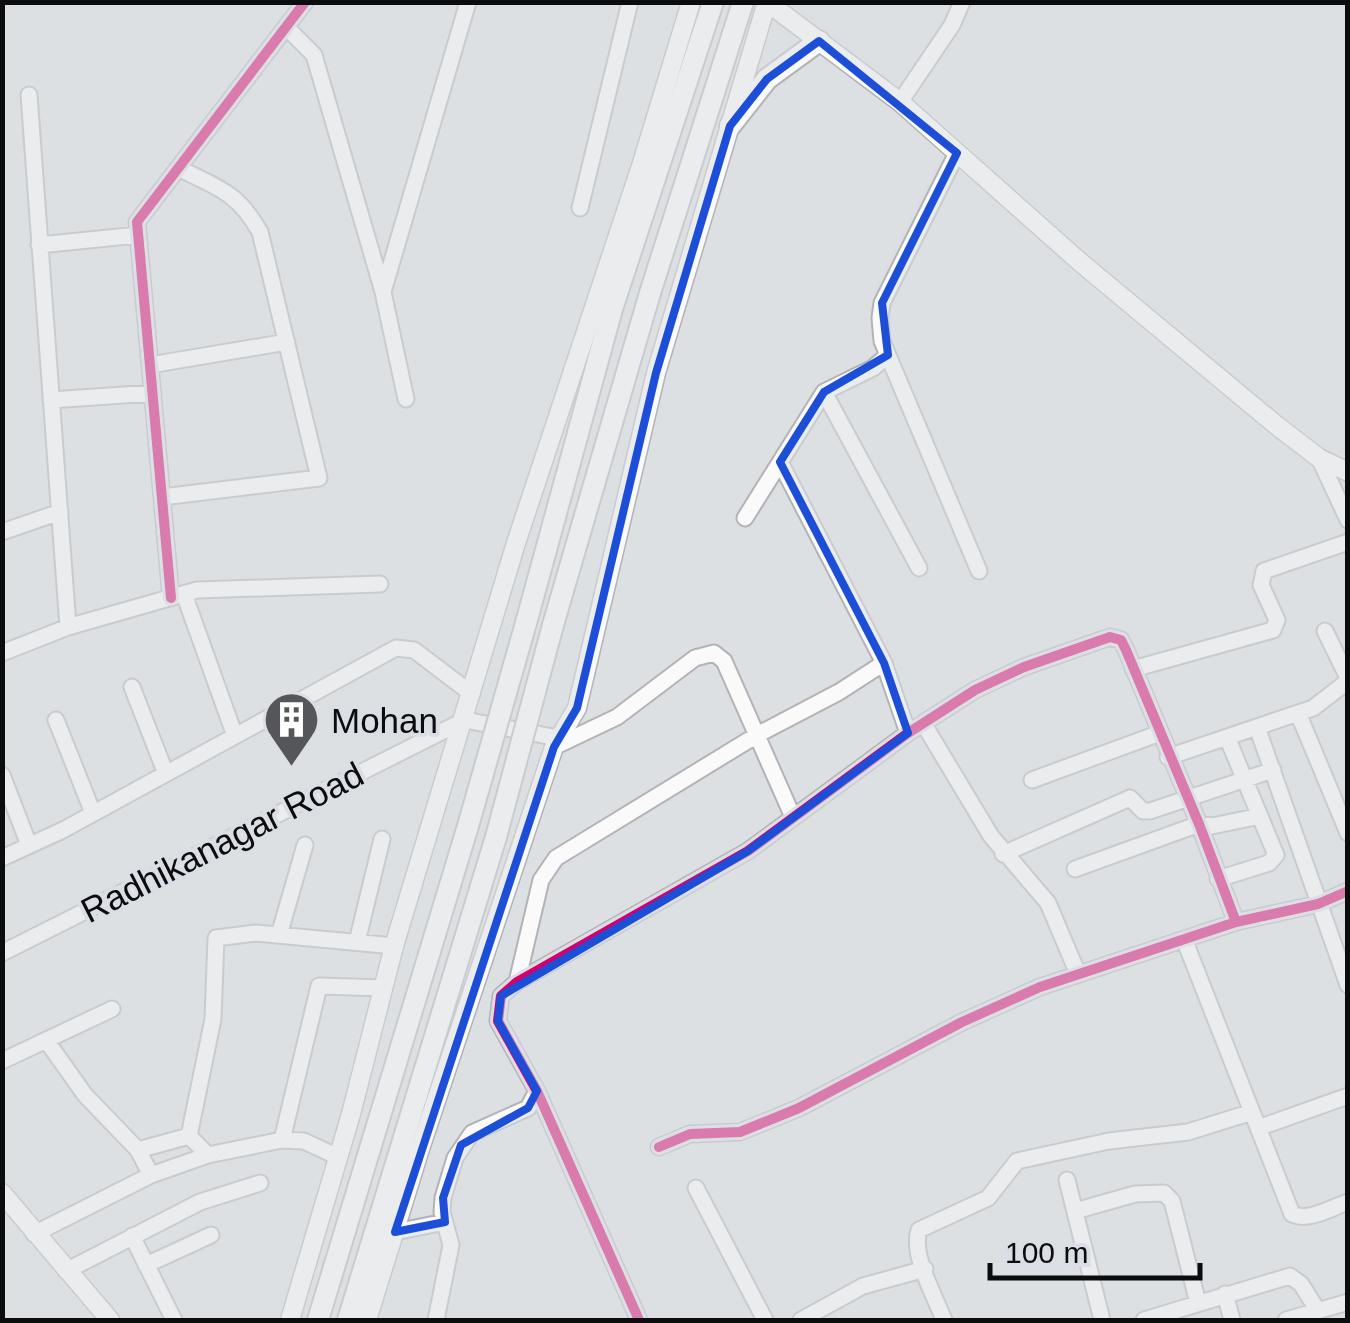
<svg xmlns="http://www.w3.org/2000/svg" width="1350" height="1323" viewBox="0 0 1350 1323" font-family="Helvetica,sans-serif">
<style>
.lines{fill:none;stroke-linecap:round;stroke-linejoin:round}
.minor-casing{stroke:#b2b3b6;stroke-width:19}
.major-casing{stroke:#b2b3b6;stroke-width:21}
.highway-casing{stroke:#b2b3b6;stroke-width:24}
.minor{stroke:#fafafb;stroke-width:15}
.major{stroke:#fafafb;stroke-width:18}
.highway{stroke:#fafafb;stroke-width:20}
.highway-bridge-casing{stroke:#b2b3b6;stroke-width:24;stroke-linecap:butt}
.highway-bridge{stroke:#fafafb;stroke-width:20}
.cycleway-casing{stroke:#dbdfe5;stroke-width:16}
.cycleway{stroke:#d6006c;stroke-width:10}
.marked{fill:none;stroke:#1d4ed8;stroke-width:8;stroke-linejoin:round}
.labels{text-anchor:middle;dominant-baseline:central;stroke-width:8;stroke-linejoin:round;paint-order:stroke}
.poi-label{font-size:35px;fill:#0b0c0e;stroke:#dbdfe5;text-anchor:start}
.street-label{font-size:35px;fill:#0b0c0e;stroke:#dbdfe5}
</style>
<rect width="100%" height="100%" fill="#dde0e3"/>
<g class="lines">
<defs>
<path id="minor" d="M286,27L314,55L383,292L468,2
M29,95L68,627
M900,102L952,25L962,2
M957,153L882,303L880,318L882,341L979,571
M580,208L630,2
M39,245L138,235
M383,292L406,399
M150,365L287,342
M824,392L919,568
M51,400L153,393
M1319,458L1348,520
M780,462L884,663L908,733
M162,497L319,478L260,232C238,193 219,188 180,169
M745,518L824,392L873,368L888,355
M2,532L60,512
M184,594L235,736
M171,598L137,222L305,2
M1325,631L1348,678
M2,653L68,627L197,590L380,584
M1133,669L1273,630L1277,620L1261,585L1264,571L1348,542
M132,687L166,774
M1298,713L1348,833
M56,720L93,813
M923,723L991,836L1048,903L1078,974
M1257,727L1348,985
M554,747L617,717L695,658L714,653L724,661L793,817
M1168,757L1313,708L1348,681
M2,775L29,845
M1032,780L1160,733
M1003,854L1130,798L1143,811H1150L1273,770
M2,858L63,830L396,648L414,650L472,694
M1075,869L1199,824L1212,826L1260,816
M1218,879L1269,863L1276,855L1227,737
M279,935L305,845
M1184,939L1292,1214C1309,1222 1330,1208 1348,1202
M357,942L382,839
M2,953L465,720L558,738
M517,982L541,880L556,858L757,735L839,692L884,663
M46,1040L85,1095L138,1150L151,1175
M2,1061L112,1009
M1258,1128L1348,1096
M282,1140L319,986L384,988
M659,1147L690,1134L740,1132L799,1108L962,1022L1040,987L1236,922L1318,904L1348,891
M138,1150L189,1136
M208,1155L189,1136L213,1019L216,938L256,933L394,946
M1067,1180L1102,1320
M696,1188L765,1320
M1075,1211L1135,1194L1164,1193L1172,1201L1198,1303
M395,1232L445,1222
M34,1234L151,1175L208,1155L282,1140L304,1141L338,1157
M132,1236L174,1320
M146,1265L211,1235
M66,1271L200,1202L260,1183
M1225,1294L1232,1320
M436,1320L451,1245L442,1212L443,1198L455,1158L472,1133L528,1108L537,1091
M639,1320L537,1091L498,1021L501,996L517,982L748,851L908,733L975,690L1024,667L1110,637L1121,640L1126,650L1199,824L1236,922
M801,1320L863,1286L925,1269
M944,1320C934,1294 911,1255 919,1230L988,1198L1017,1161L1109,1141L1188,1132L1252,1112
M1144,1320L1290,1276L1301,1284L1318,1311
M1286,1320L1348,1302"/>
<path id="major" d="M767,2L900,102L1080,262L1276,425L1319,458L1348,472
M2,1193L110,1320
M290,1320L351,1114L394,946L516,543L642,163L691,2
M367,1320L420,1149L554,747L577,708L656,373L767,2"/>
<path id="highway" d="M730,126L767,79L819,41
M526,623L612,309L713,2
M553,625L650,293L743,2
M318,1320L468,826
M348,1320L496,837"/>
</defs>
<use href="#minor" class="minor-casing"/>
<use href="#major" class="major-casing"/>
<use href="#highway" class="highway-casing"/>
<use href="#minor" class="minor"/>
<use href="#major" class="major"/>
<use href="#highway" class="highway"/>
<defs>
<path id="highway-bridge" d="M468,826L526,623
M496,837L553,625"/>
</defs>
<use href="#highway-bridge" class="highway-bridge-casing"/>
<use href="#highway-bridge" class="highway-bridge"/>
<defs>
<path id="cycleway" d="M171,598L137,222L305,2
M659,1147L690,1134L740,1132L799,1108L962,1022L1040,987L1236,922L1318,904L1348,891
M639,1320L537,1091L498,1021L501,996L517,982L748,851L908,733L975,690L1024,667L1110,637L1121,640L1126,650L1199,824L1236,922"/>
</defs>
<use href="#cycleway" class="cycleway-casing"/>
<use href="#cycleway" class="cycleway"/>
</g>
<path d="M0 0H1350V1323H0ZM819,41L957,153L882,303L888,355L824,392L780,462L884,663L908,733L748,851L501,996L498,1021L537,1091L528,1108L461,1145L443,1198L445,1222L395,1232L554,747L577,708L656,373L730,126L767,79Z" fill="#dde0e3" fill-opacity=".55" fill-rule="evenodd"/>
<path class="marked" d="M819,41L957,153L882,303L888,355L824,392L780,462L884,663L908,733L748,851L501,996L498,1021L537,1091L528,1108L461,1145L443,1198L445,1222L395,1232L554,747L577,708L656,373L730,126L767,79Z"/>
<defs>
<symbol id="building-pin" viewBox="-11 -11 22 30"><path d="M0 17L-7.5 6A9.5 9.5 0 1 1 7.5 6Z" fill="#545659" stroke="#dbdfe5"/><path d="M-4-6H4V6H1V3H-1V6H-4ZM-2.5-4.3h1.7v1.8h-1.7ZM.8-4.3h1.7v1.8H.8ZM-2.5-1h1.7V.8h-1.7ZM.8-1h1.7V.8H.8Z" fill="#fff"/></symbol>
</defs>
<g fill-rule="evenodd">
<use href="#building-pin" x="260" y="688" width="63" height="86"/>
</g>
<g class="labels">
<g class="poi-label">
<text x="331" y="720">Mohan</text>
</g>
<g class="street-label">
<text transform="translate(222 842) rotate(-27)">Radhikanagar Road</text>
</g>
</g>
<rect width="1350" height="1323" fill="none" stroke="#0b0c0e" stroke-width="10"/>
<path d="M990 1263v15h210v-15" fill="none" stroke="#0b0c0e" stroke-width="5"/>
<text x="1005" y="1263" font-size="30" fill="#0b0c0e" stroke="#dbdfe5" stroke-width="8" paint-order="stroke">100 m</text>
</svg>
